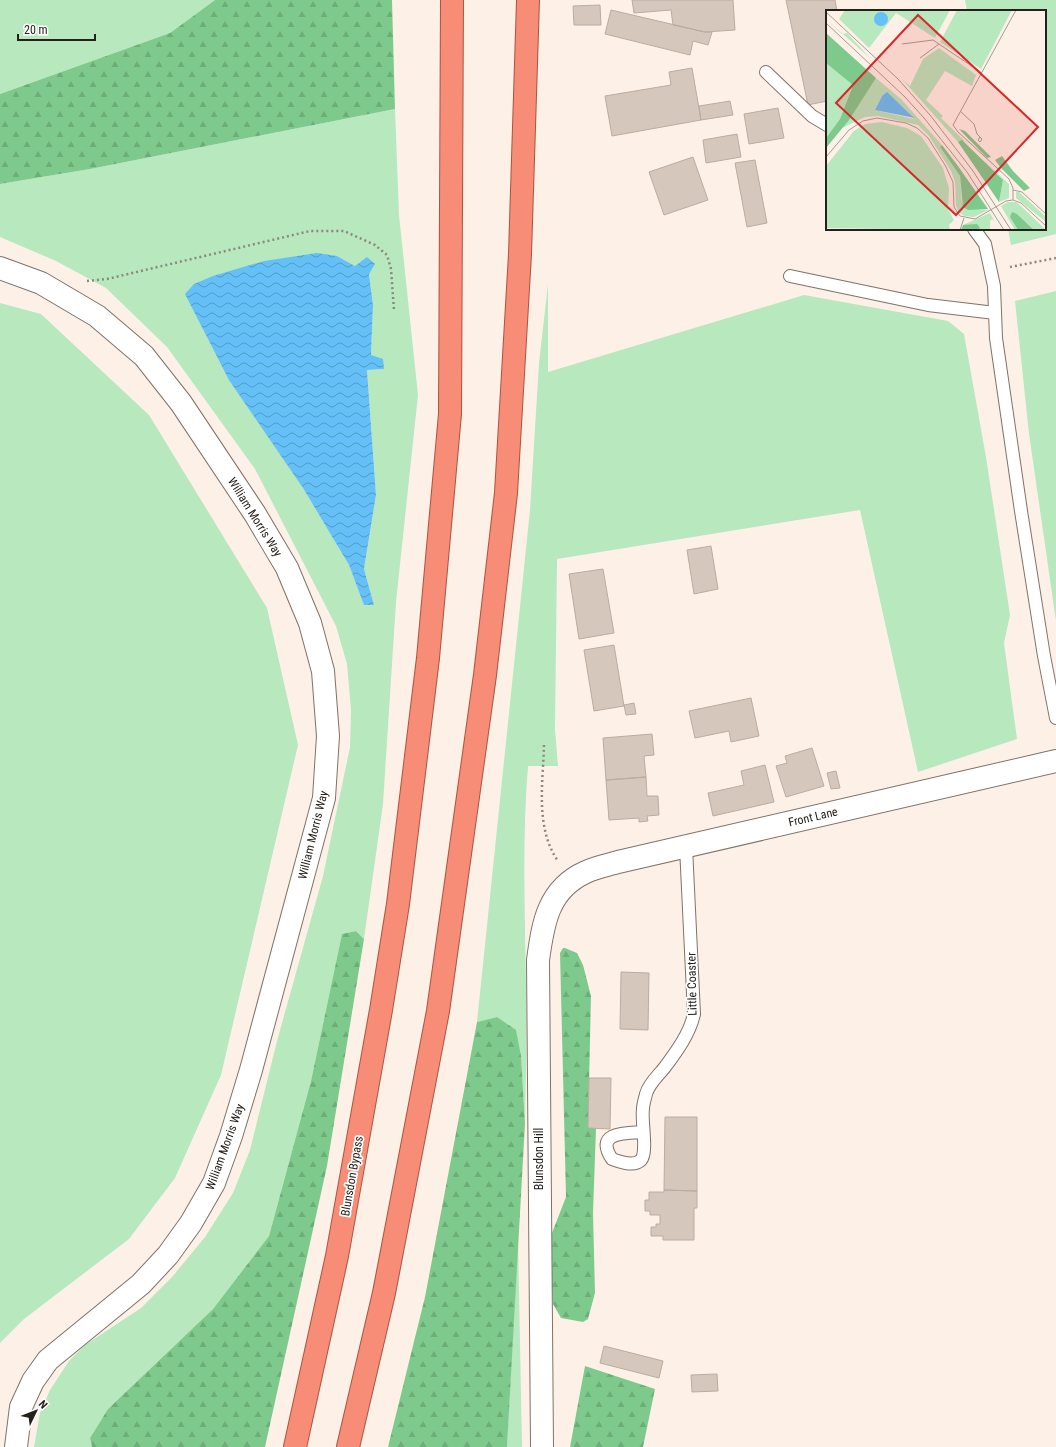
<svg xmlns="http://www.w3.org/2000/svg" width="1056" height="1447" viewBox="0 0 1056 1447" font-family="'Roboto Condensed',sans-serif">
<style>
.green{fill:#b7e8be;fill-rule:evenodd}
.forest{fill:url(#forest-firs)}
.water{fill:url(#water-waves)}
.building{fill:#d5c7bb;stroke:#baaca0}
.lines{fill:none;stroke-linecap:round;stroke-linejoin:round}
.service-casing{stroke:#7f7267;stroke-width:14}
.minor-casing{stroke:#7f7267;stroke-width:24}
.tertiary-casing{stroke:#7f7267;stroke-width:24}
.trunk-casing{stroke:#ac5341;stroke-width:24}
.path{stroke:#8e867f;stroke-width:2.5;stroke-dasharray:2 3;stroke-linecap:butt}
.service{stroke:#fff;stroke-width:12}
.minor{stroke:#fff;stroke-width:22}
.tertiary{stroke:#fff;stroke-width:22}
.trunk{stroke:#f78c77;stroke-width:22}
.labels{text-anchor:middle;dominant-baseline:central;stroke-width:3.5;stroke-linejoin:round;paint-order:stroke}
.street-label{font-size:12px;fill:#25201b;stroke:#fff}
.inset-road{fill:none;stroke:#a79d95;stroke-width:1}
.view{fill:#d62828;fill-opacity:0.15;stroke:#d62828;stroke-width:2}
.inset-edge{fill:none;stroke:#25201b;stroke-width:2}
</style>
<defs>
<pattern id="forest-firs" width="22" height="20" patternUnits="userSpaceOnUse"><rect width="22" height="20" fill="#7eca8c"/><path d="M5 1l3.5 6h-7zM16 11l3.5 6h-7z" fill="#6dad78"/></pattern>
<pattern id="water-waves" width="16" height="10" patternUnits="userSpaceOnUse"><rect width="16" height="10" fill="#64c0f6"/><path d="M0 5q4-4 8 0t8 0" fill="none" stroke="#529cc6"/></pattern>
</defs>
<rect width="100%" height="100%" fill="#fdf1e7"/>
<path class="green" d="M0,0H215L170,33L0,94Z
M965,0H1056V234L1011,245L1008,229H1045V11H967Z
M395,109L399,215L418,395L396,602L383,804L364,939L356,931L342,934L311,1081L269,1236L213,1309L108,1409L90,1438L92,1447H34L40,1413L50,1390L69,1361L85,1345L141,1308L172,1277L205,1237L233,1193L250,1150L277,1041L323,876L350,747L351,710L347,664L336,626L255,469L167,347L106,288L56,261L0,237V184L90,169ZM337,256L369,274L373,305L371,355L384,369L367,370L376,495L364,569L374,605L364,604L349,565L303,488L194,284L264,261Z
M548,284V372L804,295L948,321L964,334L986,457L1010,615L1004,643L1017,739L918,772L860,510L557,559L555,729L558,766H528C522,840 525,914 526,989C527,1033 526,1078 525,1123L521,1056L497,1017L477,1022L530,510L539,363Z
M1056,291V621L1029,434L1015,301Z
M0,303L41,314L149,415L267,608L298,745L221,1075L175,1178L129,1239L24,1319L0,1343Z
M518,1238L522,1447H507Z"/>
<path class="forest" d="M215,0H392L395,109L90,169L0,184V94L170,33Z
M356,931L364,939L327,1166L265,1447H92L90,1438L108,1409L213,1309L269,1236L311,1081L342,934Z
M563,948H565L577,953L583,965L591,996L588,1128H596L593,1213L595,1293L588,1319L583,1322L561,1318L553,1304L550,1249L552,1233L566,1197L560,953Z
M497,1017L516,1030L521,1056L525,1123L507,1447H388L425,1297L477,1022Z
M585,1366L655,1389L643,1447H570Z"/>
<path class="water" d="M317,253L337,256L355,266L367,257L375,264L369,274L373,305L371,355L383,359L384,369L367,370L376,495L364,569L374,605H364L349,565L303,488L229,380L185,294L194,284L213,276L264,261Z"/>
<path class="building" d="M632,0H733L735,30L705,32L673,25L671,10L634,13Z
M786,0H835L837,11H827V101L808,105Z
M600,5L601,25H574L573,6Z
M611,10L705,32H712L708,45L693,41L690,55L605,34Z
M692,68L701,120L612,136L605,96L671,85L669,72Z
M730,101L733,115L701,120L699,106Z
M778,108L784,138L749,144L744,114Z
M737,134L741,157L706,163L703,140Z
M693,157L708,200L664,215L649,172Z
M755,160L767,223L747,227L735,163Z
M711,546L718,589L694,594L687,550Z
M603,569L614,633L579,639L569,574Z
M614,645L624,706L594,711L584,650Z
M751,698L759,736L731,742L729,731L695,738L689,711Z
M634,703L636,714L626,715L624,705Z
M652,734L654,755L644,756L646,777L606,780L603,738Z
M812,748L824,786L786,797L776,766L787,763L785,756Z
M765,765L774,802L713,816L708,793L744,785L741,771Z
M836,771L840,788L831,789L827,773Z
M646,777L647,796H658L659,815L647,816L648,821L639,822V818L609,820L606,780Z
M621,972L649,973L648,1030L620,1029Z
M589,1078H611L610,1129L588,1128Z
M665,1117H697V1191L664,1190Z
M664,1190L697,1191V1208H694V1240H663V1236H651V1227H656V1224H660V1215H650V1211H645V1200H649V1192H664Z
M604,1346L663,1361L659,1378L600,1363Z
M717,1374L718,1391L692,1392L691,1375Z"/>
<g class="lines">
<defs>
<path id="service" d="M766,72L812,116L827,125
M974,229L985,244L994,286L996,338L1021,511L1044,656L1056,718
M790,276L928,305L995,313
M643,1132C625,1133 594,1132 612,1159C620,1162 634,1167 641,1160C648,1152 641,1120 643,1109C643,1104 645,1099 646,1094C649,1083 659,1075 665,1067C677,1051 690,1033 694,1014L686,847"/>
<path id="minor" d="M542,1447L538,960C543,923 548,889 586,872C596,867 608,865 618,862L1056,761"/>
<path id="tertiary" d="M0,268L41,283L97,316L144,356L181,403L255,514L287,568L310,623L323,671L328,736L324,798L251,1070L231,1136L214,1183L191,1223L168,1255L141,1284L48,1360L33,1381L21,1407L16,1447"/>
<path id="trunk" d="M295,1447L337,1256L381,1010L398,904L428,658L450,414L452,0
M348,1447L384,1293L438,1011L485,675L506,493L520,254L528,0"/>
</defs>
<use href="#service" class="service-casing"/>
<use href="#minor" class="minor-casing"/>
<use href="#tertiary" class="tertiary-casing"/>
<use href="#trunk" class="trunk-casing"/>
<path class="path" d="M1010,267L1056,258
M87,281L107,279L310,231H344L375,245L387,255L391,269L394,310
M544,745C543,783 535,828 558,861"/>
<use href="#service" class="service"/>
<use href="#minor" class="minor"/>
<use href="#tertiary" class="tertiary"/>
<use href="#trunk" class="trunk"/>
</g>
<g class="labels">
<g class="street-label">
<text transform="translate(255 517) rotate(58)">William Morris Way</text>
<text transform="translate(813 817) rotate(-13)">Front Lane</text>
<text transform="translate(313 835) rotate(-76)">William Morris Way</text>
<text transform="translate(692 984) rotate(-91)">Little Coaster</text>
<text transform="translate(225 1147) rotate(-70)">William Morris Way</text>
<text transform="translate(539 1159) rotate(-90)">Blunsdon Hill</text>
<text transform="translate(352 1176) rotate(-80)">Blunsdon Bypass</text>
</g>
</g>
<g transform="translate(826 10)">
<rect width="220" height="220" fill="#fdf1e7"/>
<path d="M19,0H124L109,28L70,3L43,38L13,9ZM131,0H186L155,59L114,32ZM0,9L16,24L21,23L45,49ZM113,38L150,65L146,76L119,61L100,90L117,106L115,108L117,110L144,136L138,131L132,132L76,69L84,76L97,49ZM0,53L27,74L14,109L0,128ZM50,68L75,89L116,135L114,137L134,166L136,193L149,199L162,200L148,207L138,206L133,202L130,196L129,172L125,161L103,126L92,115L52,106L39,107L16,118ZM61,83L80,100L88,109L49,100L56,86ZM56,112L81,118L95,126L117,158L123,178L122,199L128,210L123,215L124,220L0,218V156L28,121L39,114ZM153,146L183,174V188L173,192L177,170ZM190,182H193L220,207V212L190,188ZM182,192H190L196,197L220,220H208L191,204L184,207L192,220H189L175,196ZM164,203L169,212L166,209L164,211V220H152L154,218L137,215Z" fill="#b7e8be" fill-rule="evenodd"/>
<path d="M0,23L50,68L23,110L0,138V128L14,109L27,75L0,53ZM133,119L139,121L165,147L161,148ZM136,130L177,170L173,192L132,132ZM116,135L132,156L162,199L142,200L137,197L134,166L114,137ZM176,146L187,161L204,178L198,181L175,158L169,150ZM186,202L191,204L208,220H192L184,207ZM151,214L154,218L152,220H135L137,215Z" fill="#7eca8c"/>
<path d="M48 9a7 7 0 1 1 14 0a7 7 0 1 1-14 0ZM61,82L86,106L89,108L49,100L56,86Z" fill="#64c0f6"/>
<path class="inset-road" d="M0,2L72,69L104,105L147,161L185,220M0,13L79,87L98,108L141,162L178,220M76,34L107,30L156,63M94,48L113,34M134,101L148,114L151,124L156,129L154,132L152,130L154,127M0,147L23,120L37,111L51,108L80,113L91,118L102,128L119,155L127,172L128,197L134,206L149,209L180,191L187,190L195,193L220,216M187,180L196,182L220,204M187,190V178L183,169L132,122L127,115L190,0M134,220L138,208"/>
<path class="view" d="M92,5L212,117L130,205L10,93Z"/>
<rect width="220" height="220" class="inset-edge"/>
</g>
<g transform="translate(36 1411) rotate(47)" stroke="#ffffff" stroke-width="3" paint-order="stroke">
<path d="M0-3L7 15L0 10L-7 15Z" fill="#25201b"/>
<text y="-6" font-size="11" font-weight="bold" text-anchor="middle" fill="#25201b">N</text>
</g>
<path d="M18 34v6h77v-6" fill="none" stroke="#25201b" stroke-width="2"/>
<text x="24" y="34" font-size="12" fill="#25201b" stroke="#ffffff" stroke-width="3" paint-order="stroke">20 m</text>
</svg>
